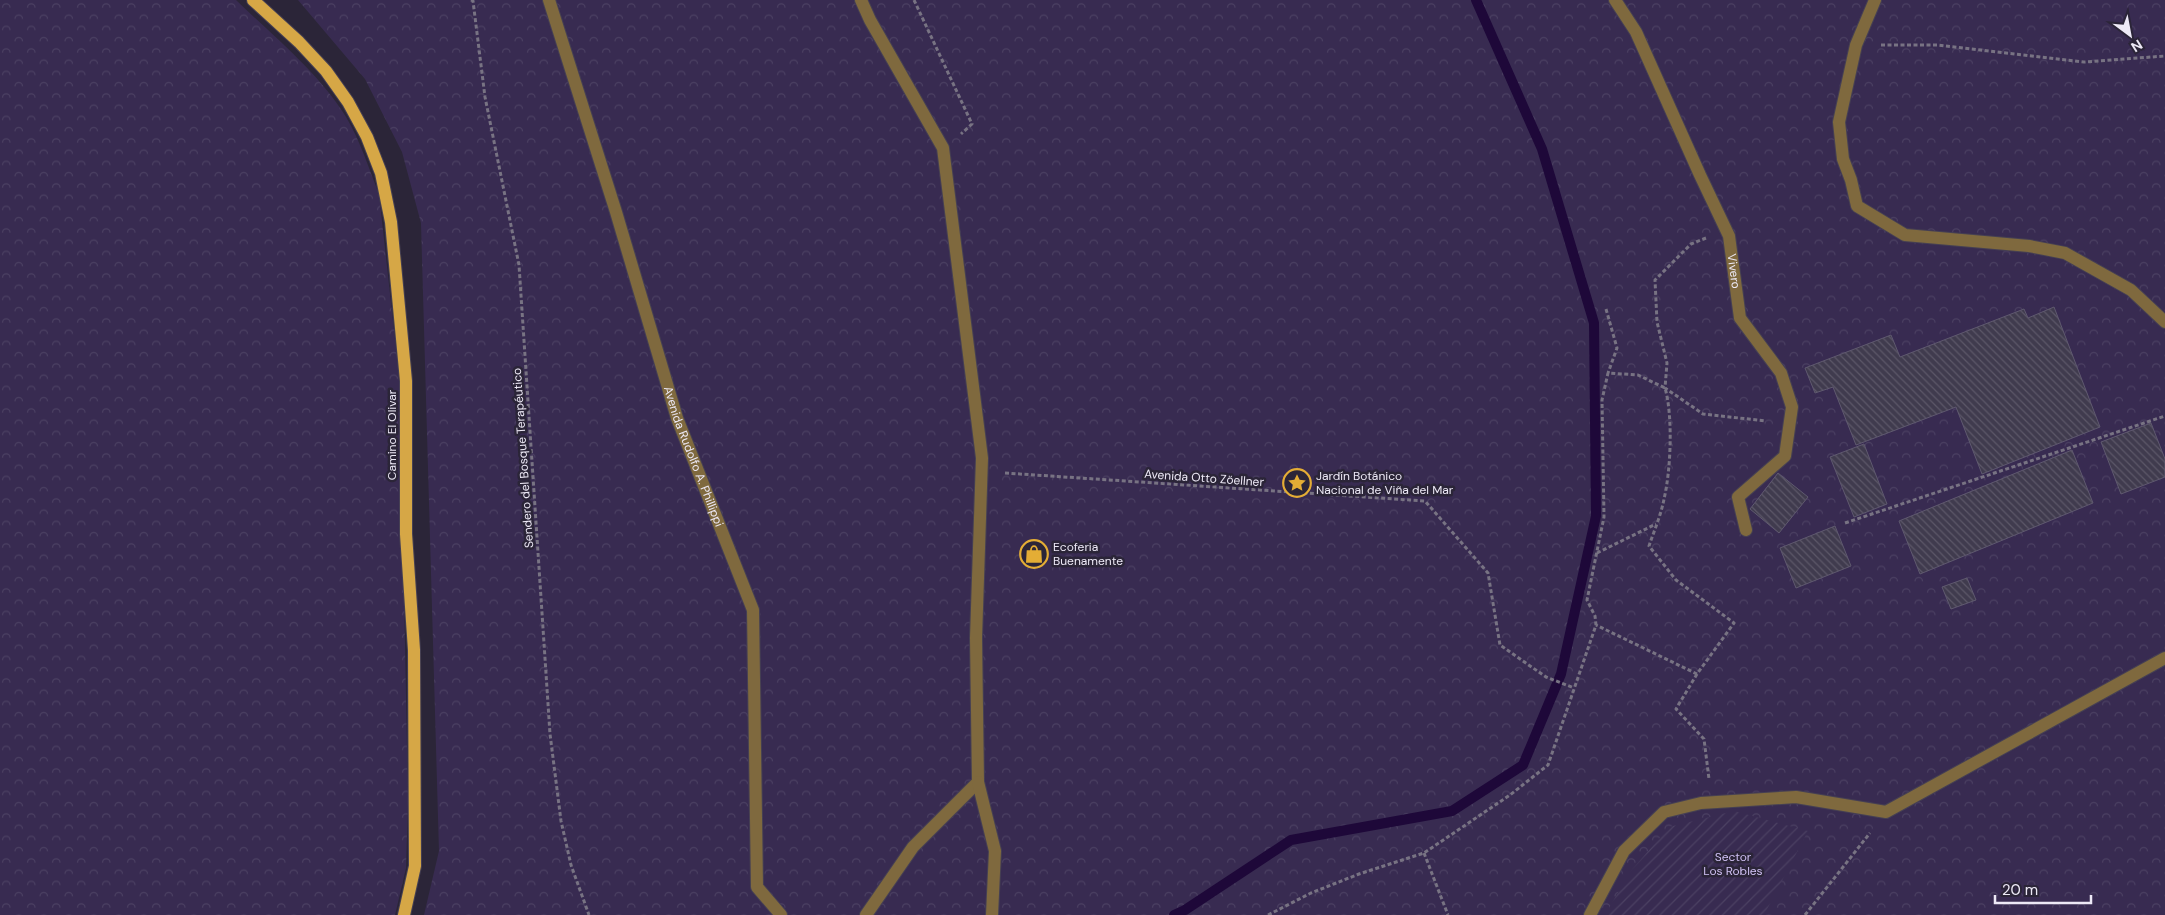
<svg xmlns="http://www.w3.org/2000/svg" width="2165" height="915" viewBox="0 0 2165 915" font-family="'DM Sans',sans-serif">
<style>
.park{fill:url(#park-crowns)}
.garden{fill:url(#garden-furrows)}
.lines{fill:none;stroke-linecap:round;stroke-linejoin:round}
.stream{stroke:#1e0839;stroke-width:10}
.building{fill:url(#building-back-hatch);stroke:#5f596f}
.minor-casing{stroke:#464053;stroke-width:14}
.major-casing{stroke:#464053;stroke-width:14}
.path{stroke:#787383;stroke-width:3;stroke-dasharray:4 2.5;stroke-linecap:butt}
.minor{stroke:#7f693e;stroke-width:12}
.major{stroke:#d6a746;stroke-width:12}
.labels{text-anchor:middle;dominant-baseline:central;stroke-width:5;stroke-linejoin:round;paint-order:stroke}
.street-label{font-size:12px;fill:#ede9f6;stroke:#2b2538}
.poi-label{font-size:12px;fill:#ede9f6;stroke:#2b2538;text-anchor:start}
.park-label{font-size:12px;fill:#d0c1f4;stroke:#2b2538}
</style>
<defs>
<pattern id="park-crowns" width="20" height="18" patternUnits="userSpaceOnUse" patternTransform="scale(1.25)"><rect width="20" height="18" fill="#382b51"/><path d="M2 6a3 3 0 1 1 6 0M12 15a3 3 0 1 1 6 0" fill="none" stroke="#4b4062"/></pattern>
<pattern id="garden-furrows" width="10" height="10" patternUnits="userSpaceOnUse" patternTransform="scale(1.25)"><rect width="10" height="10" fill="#382b51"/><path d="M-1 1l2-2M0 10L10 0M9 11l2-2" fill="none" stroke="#4b4062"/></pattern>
<pattern id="building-back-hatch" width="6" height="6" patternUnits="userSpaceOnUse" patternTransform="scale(1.25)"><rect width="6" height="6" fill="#403b4e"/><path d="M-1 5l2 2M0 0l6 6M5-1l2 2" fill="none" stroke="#5c5768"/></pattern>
</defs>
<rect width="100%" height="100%" fill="#2b2538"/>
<path class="park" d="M0,0H236C273,36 319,73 346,117C360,140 369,169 379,194L400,385L408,801L406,868L395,915H0Z
M298,0H2165V915H424L439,851L421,223L402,152L365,79Z"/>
<path class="garden" d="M1734,811L1808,831L1764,915H1605L1630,872L1669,827Z"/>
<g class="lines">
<path class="stream" d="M1174,915L1185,910L1291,840L1452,811L1523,765L1561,674L1596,516L1594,323L1542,149L1476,0"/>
</g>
<path class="building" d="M2054,307L2100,427L1982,474L1956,407L1856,445L1833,387L1815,393L1805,368L1891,335L1900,357L2024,309L2028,318Z
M2151,423L2165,459V477L2121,494L2101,442Z
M1864,444L1887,504L1854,517L1830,457Z
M2072,450L2093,503L1920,574L1899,521Z
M1778,473L1808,497L1779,533L1750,509Z
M1835,526L1851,566L1796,588L1780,548Z
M1967,578L1976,600L1951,609L1942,587Z"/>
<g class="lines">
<defs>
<g id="minor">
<path id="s1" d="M549,0L616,212L677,418L753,610L757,887L781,915"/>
<path d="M861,0L870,20L943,148L982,458L976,638L978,782L913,847L866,915"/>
<path id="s2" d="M1615,0L1636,32L1700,175L1729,236L1740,318L1781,373L1792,407L1785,456L1738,497L1746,530"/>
<path d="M1875,0L1856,45L1839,122L1843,159L1851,180L1857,206L1905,235L2029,246L2065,253L2131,290L2165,322"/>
<path d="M978,782L995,851L992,915"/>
<path d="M1590,915L1624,851L1664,812L1701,803L1796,797L1886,812L2165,658"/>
</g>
<path id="major" d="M253,0L299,42L326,71L348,102L367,137L381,173L391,222L406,381V534L414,650L415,866L404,915"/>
</defs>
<use href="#minor" class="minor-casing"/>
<use href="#major" class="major-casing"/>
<path class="path" d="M471,0L473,1L485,97L519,265L550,734L561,821L571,865L589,915
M914,0L972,124L961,134
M1881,45H1938L2084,62L2165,56
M1706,238L1691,244L1655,280L1657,322L1667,363L1665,388L1703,414L1766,421
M1606,309L1617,348L1608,373
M1005,473L1425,501L1488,573L1500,645L1546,677L1574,688
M1845,523L2165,416
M1597,553L1656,524
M1697,674L1676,709L1704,739L1709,779
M1424,853L1448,915
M1268,915L1311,893L1359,874L1424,853L1510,795L1548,765L1596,625L1595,616L1587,600L1604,517L1602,400L1608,373L1638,375L1665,388C1673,415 1671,470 1664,499C1661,515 1654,531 1649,546L1676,580L1734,623L1697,674L1596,625
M1805,915L1870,833"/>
<use href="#minor" class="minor"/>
<use href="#major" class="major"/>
</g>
<defs>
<symbol id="sight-ring" viewBox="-11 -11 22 22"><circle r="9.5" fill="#2b2538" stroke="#e4ad35" stroke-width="1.5"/><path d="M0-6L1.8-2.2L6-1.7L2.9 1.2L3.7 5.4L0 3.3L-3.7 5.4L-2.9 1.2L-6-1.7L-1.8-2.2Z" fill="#e4ad35"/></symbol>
<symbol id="shop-ring" viewBox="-11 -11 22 22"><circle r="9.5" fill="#2b2538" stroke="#e4ad35" stroke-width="1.5"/><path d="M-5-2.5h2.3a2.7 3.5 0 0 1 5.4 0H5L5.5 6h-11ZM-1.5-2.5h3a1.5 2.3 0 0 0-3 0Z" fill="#e4ad35"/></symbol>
</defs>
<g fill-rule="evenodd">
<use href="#sight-ring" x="1281" y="467" width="32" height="32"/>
<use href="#shop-ring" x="1018" y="538" width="32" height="32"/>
</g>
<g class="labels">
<g class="street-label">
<text stroke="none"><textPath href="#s2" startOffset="298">Vivero</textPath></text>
<text transform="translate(392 435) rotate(-90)">Camino El Olivar</text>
<text stroke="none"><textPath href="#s1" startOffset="479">Avenida Rudolfo A. Phillippi</textPath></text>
<text transform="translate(523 458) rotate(-94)">Sendero del Bosque Terapéutico</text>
<text transform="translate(1204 478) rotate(4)">Avenida Otto Zöellner</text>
</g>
<g class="poi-label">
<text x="1316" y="476">Jardín Botánico<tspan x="1316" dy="14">Nacional de Viña del Mar</tspan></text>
<text x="1053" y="547">Ecoferia<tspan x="1053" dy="14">Buenamente</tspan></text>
</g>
<g class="park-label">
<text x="1733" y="857">Sector<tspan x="1733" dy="14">Los Robles</tspan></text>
</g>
</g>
<g transform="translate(2130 35) rotate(148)" stroke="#2b2538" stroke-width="4" paint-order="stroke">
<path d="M0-4L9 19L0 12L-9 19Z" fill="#ede9f6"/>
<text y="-8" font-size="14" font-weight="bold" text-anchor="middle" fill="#ede9f6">N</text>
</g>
<path d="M1995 895v8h96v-8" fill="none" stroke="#ede9f6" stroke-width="2.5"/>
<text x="2002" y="895" font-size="15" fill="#ede9f6" stroke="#2b2538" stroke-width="4" paint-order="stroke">20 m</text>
</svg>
